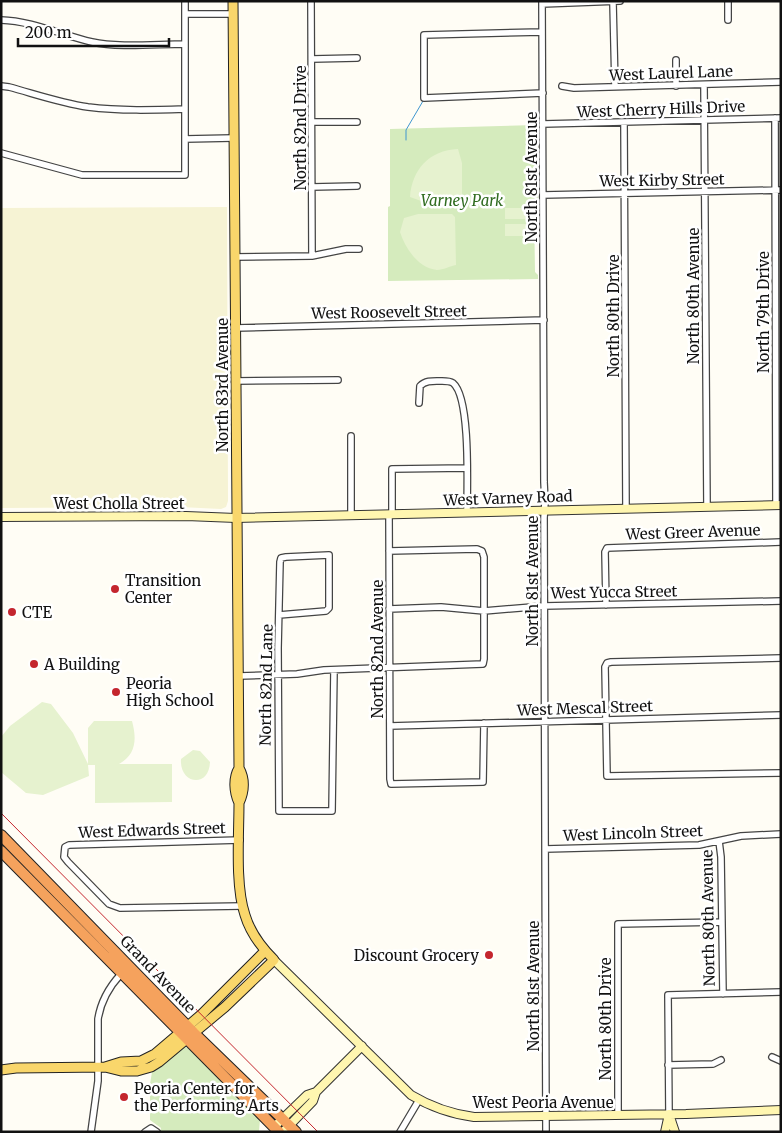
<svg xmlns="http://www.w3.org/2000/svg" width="782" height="1133" viewBox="0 0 782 1133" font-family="Merriweather,serif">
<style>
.farmland{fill:#f6f3d4}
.green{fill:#d5ebbd}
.pitch{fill:#e6f2cf}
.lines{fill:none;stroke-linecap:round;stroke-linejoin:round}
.stream{stroke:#3f96cf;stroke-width:1}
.street-casing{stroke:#444;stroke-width:8}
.secondary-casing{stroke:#333;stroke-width:10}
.primary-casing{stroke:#222;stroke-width:11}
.highway-casing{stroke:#222;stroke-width:12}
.street{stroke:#fff;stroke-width:5.5}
.secondary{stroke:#fff6b0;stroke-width:8}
.primary{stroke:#f9d66b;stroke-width:9}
.highway{stroke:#f5a25d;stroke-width:10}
.rail{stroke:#c4262e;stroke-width:1}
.poi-dot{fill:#c4262e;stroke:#fff;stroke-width:2}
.labels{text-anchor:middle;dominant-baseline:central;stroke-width:5;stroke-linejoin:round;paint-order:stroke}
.street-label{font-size:15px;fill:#111;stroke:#fff}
.park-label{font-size:15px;font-style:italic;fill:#2f6b1f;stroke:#fff}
.poi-label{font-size:15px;fill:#111;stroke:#fff;text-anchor:start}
</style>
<rect width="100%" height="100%" fill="#fffdf5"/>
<path class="farmland" d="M227,207L228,501L226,507L221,509L180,507L1,508V208Z"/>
<path class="green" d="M537,125L538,202L534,206L535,272L538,275V279L388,281V207L390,206V129Z
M185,1047L190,1049L260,1119L259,1131L160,1132L161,1128L150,1120V1084L152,1072Z"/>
<path class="pitch" d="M458,149L462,163V198L459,201L424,202L410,197C412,170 429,150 458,149Z
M505,208H526V219H505Z
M418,214H452L455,217L456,265C450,266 443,270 437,270C418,268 405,248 400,232L404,218Z
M505,224H526V236H505Z
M42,702L51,704L73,733L88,764V728L94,721H132C137,739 136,755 119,764H172V802L95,803V765H88L89,776L43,795L26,793L1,772V737L10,726Z
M193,750L200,751L210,762C209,789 179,784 181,759Z"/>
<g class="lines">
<path class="stream" d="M406,140V130L423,101"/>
<defs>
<path id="street" d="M311,1L312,256
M542,1L544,482L545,502L544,518L546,1132
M728,1V20
M613,3L615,87
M542,4L620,1
M185,14H233
M1,20C32,21 62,35 92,42C119,48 156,44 185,44
M542,32L424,35V98L543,93
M312,59L357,58
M676,60V86
M704,85L707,507
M1,86L9,87C35,94 61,103 88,107C120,111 153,110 185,109
M562,86L574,88L781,82
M775,118L776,505
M312,122H357
M624,123L626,508
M543,124L781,118
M185,139L233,138
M1,153L82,175H185V1
M312,187L357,186
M543,195L781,190
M234,257L312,256L346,249H359
M235,328L544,320
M235,381L338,380
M419,403L420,386C426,380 433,381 442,381C445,381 450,381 453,383C471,398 467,488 467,513
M351,436V515
M389,514L390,779L391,784L483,782L484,723
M392,514V469L467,468
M606,605L605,552L607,548L781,542
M389,609L441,607L484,611L544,606L781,601
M279,615L326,611L329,608V555L286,557L281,558L280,562L278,648L279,811H332L334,670
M781,658L611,662L607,663L605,667L607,776L781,773
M239,676L297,674L324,670L483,664L484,659V557L482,551L477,549L389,551
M390,726L781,715
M240,840L69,845L65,847L64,857L68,862L109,904L120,908L242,906
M719,841L721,857L723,994
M545,849L699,845L741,836L781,834
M772,1057L781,1061
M668,1065L713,1064L721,1060
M669,1114L668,995L781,992
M618,1115V924L722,922
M91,1132L98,1081V1019C101,1000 109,987 121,974
M145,1132L151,1128L157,1132
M400,1132L419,1100"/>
<path id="secondary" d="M1,517L186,516L236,518L781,505
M274,960L411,1095C431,1107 451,1114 474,1117L686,1114L781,1110
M669,1114L675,1132
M274,1127L307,1095L316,1092L362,1046
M283,1132L313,1101L316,1092
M665,1132L669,1114"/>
<path id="primary" d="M233,1L239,768C245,779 244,792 239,803
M105,1067L121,1062L141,1061L155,1054L202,1014L265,951
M1,1070L16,1068L105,1067L121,1071H137L151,1067L159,1062L225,1007L274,960C262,948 250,932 245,915C235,886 239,835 239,803C234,792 233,778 239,768"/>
<path id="highway" d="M1,835L194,1033L296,1132
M1,851L279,1132"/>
</defs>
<use href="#street" class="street-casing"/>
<use href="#secondary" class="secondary-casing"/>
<use href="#primary" class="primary-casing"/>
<use href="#highway" class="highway-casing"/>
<use href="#street" class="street"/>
<use href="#secondary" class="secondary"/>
<use href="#primary" class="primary"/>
<use href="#highway" class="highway"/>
<path class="rail" d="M1,813L318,1132"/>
</g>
<g class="poi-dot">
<circle cx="115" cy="589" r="5"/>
<circle cx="12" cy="612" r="5"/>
<circle cx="34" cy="664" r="5"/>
<circle cx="116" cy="692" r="5"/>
<circle cx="489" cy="955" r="5"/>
<circle cx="124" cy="1097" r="5"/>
</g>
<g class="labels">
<g class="street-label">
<text transform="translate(671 73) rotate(-2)">West Laurel Lane</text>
<text transform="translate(661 109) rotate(-2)">West Cherry Hills Drive</text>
<text transform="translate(300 128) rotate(-90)">North 82nd Drive</text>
<text transform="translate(531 177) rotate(-90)">North 81st Avenue</text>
<text transform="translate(662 180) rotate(-1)">West Kirby Street</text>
<text transform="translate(693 296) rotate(-90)">North 80th Avenue</text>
<text transform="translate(389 312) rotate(-1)">West Roosevelt Street</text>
<text transform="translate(763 312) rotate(-90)">North 79th Drive</text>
<text transform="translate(613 316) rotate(-90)">North 80th Drive</text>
<text transform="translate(222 385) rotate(-90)">North 83rd Avenue</text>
<text transform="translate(508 498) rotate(-2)">West Varney Road</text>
<text x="119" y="503">West Cholla Street</text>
<text transform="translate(693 532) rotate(-2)">West Greer Avenue</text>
<text transform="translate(532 581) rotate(-90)">North 81st Avenue</text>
<text transform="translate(614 592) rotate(-1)">West Yucca Street</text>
<text transform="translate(377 649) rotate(-90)">North 82nd Avenue</text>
<text transform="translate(266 685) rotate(-89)">North 82nd Lane</text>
<text transform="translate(585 708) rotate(-2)">West Mescal Street</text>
<text transform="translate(152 830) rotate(-2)">West Edwards Street</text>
<text transform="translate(633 833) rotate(-2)">West Lincoln Street</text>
<text transform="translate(708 918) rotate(-91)">North 80th Avenue</text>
<text transform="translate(158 974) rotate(46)">Grand Avenue</text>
<text transform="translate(533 986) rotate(-90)">North 81st Avenue</text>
<text transform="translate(605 1019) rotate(-90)">North 80th Drive</text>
<text x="543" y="1102">West Peoria Avenue</text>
</g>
<g class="park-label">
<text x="462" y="200">Varney Park</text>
</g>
<g class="poi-label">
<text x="125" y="580">Transition<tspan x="125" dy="17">Center</tspan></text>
<text x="22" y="612">CTE</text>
<text x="44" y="664">A Building</text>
<text x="126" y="683">Peoria<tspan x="126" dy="17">High School</tspan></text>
<text x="479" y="955" text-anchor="end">Discount Grocery</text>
<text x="134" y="1088">Peoria Center for<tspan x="134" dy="17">the Performing Arts</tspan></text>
</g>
</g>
<rect width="782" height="1133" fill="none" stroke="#111111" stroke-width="5"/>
<path d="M18 38v8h151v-8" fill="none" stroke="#111111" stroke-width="2.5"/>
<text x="25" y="38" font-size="15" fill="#111111" stroke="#ffffff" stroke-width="4" paint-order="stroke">200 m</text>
</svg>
